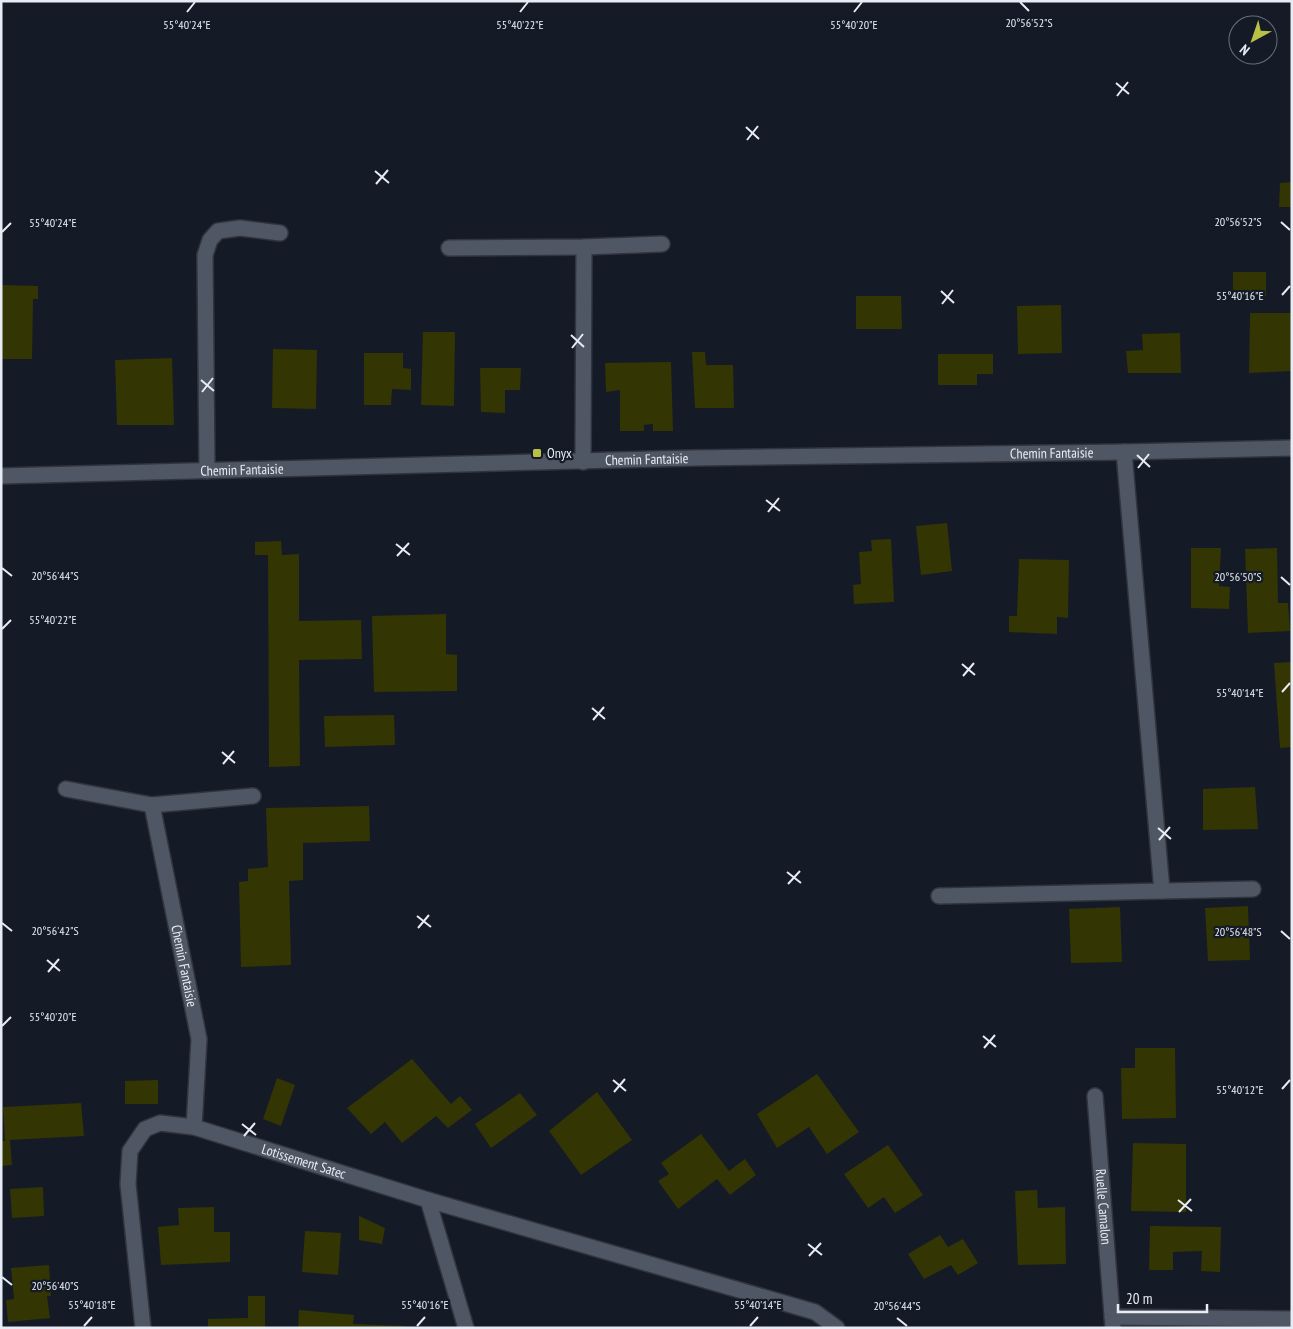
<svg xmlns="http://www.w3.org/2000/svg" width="1293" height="1329" viewBox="0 0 1293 1329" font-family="'PT Sans Narrow',sans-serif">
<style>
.building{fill:#333503}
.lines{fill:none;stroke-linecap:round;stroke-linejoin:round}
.minor-casing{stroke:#31343d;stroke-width:18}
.minor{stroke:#4f5765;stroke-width:15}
.ticks{fill:none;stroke:#e7ecf4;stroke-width:2}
.poi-dot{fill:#b9c046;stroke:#141b27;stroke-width:2}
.labels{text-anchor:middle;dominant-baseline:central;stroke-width:4.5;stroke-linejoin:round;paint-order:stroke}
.poi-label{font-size:14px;fill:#e7ecf4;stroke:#141b27;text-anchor:start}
.street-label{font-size:14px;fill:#e7ecf4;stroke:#141b27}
.ticks-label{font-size:12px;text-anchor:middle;fill:#e7ecf4;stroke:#141b27;stroke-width:4.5;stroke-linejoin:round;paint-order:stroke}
</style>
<rect width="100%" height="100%" fill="#141b27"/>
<path class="building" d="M1292,182V207H1279L1280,183Z
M1233,272H1266V296H1233Z
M1,285L38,286V299H33L32,359H1Z
M856,296H901L902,329H856Z
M1061,305L1062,353L1018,354L1017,306Z
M1250,313H1292V371L1249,373Z
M423,332H455L454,406L421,405Z
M1180,333L1181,373H1128L1126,351L1143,350L1142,334Z
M273,349L317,350L316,409L272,408Z
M692,352H705L706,365H733L734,408H695Z
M364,353H403V368L411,369V390L392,389L391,405H364Z
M938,354H993V374H977V385H938Z
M172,358L174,425H117L115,360Z
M671,362L673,431H653V424L644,425V431H620V390L606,392L605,363Z
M480,368H521L520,390H505V413L481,412Z
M947,523L952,571L921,575L916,526Z
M891,539L894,602L854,604L853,585L861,584L859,552L872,551L871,540Z
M281,541L282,555L299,554V621L361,620L362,659L299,660L300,766L269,767L268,555H255V542Z
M1191,548H1221L1219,586L1230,587L1229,609L1191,608Z
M1277,548L1278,603H1288L1290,631L1248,633L1245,549Z
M1019,559L1069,560L1068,618L1057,617V634L1009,632V616H1017Z
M446,614V654L457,655V691L374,692L372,616Z
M1292,662V747L1280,748L1274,663Z
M394,715L395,745L325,747L324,716Z
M1255,787L1258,829L1203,830V789Z
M369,806L370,841L303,843V880L289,881L291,965L241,967L239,882L248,881V869L268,867L266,808Z
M1248,906L1250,960L1208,961L1205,908Z
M1120,907L1122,962L1071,963L1069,909Z
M1135,1048H1175L1176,1118L1122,1119L1121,1068H1135Z
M412,1059L451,1104L460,1096L472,1110L448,1128L436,1116L402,1143L385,1122L371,1134L347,1108Z
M817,1074L859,1132L827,1154L809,1127L777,1148L757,1114Z
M277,1078L295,1085L281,1126L263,1119Z
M158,1080V1104H125V1081Z
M597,1092L632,1140L581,1175L549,1131Z
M520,1093L537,1115L491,1148L475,1124Z
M81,1103L84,1136L10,1140L12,1165L1,1166V1141H5L3,1107Z
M701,1134L729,1171L745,1159L756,1175L730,1195L717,1179L678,1209L658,1181L669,1174L661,1163Z
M1133,1143L1186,1144V1212L1131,1211Z
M888,1145L923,1195L895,1213L884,1197L868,1208L844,1174Z
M43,1187L44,1216L12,1218L10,1189Z
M1037,1190L1038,1208L1065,1207L1066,1264L1018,1265L1015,1191Z
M214,1207V1232H230V1262L161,1265L158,1227L179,1225L178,1208Z
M359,1216L385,1228L382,1244L359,1240Z
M1150,1226L1221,1227L1220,1272L1201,1271L1202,1251L1173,1252V1270H1149Z
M305,1231L341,1233L338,1275L302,1272Z
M940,1235L948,1247L963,1239L978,1263L958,1275L951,1265L924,1279L908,1254Z
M49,1265L51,1296H47L50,1318L8,1322L6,1300L14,1299L11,1268Z
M248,1296H265V1328H208V1319L248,1318Z
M299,1310L354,1315L353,1324L404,1326V1328H298Z"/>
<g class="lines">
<defs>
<g id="minor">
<path d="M449,248L584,247L662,244"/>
<path d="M1124,452L1162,891"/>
<path d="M583,462L584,247"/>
<path d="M207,471L205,255L210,240L218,231L240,228L280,233"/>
<path id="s1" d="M1,476L693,458L1124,452L1292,448"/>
<path d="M66,789L152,805L253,796"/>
<path id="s2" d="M152,805L199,1039L194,1127"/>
<path d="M939,896L1253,889"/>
<path id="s3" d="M1095,1096L1113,1328"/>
<path d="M428,1200L466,1328"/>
<path d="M1112,1317L1292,1319"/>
<path id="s4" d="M143,1328L128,1184L130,1151L145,1129L160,1123L194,1127L428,1200L815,1312L837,1328"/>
</g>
</defs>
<use href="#minor" class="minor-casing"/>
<use href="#minor" class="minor"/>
</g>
<path class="ticks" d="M1020,2L1029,11M187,12L195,2M520,12L528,2M854,12L862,2M1116,83L1129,94M1117,96L1128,82M746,127L759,139M747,140L758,126M375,171L389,183M376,184L388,170M1281,222L1290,230M2,232L11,223M941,291L954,303M1282,295L1290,286M942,304L953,290M571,335L584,347M572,348L583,334M201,380L214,391M202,392L213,378M1137,455L1150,467M1138,468L1149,454M766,500L780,511M768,512L779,498M396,544L410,555M397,556L409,543M2,568L12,576M1281,577L1290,585M2,629L11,620M962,664L975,675M963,676L974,663M1282,692L1290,683M592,708L605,719M593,720L604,707M222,752L235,763M223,764L234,751M1158,828L1171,839M1159,840L1170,827M787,872L801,883M788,884L800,871M417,916L431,927M2,923L12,931M418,928L429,915M1281,931L1290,939M47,960L60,971M48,972L59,959M2,1026L11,1017M983,1036L996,1047M984,1048L995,1035M613,1080L626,1091M1282,1089L1290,1080M614,1092L625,1079M242,1124L256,1135M244,1136L255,1123M1178,1200L1192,1211M1179,1212L1191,1199M808,1244L822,1255M809,1256L821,1243M2,1277L12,1285M897,1318L907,1326M84,1326L92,1317M417,1326L425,1317M750,1326L758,1317"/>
<rect class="poi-dot" x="532" y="448" width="10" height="10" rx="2.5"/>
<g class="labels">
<g class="poi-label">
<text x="547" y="453">Onyx</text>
</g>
<g class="street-label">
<text stroke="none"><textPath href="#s1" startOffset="1051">Chemin Fantaisie</textPath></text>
<text stroke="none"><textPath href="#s1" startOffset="646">Chemin Fantaisie</textPath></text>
<text stroke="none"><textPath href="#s1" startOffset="241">Chemin Fantaisie</textPath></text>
<text stroke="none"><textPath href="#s2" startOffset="164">Chemin Fantaisie</textPath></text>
<text stroke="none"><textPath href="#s4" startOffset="370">Lotissement Satec</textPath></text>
<text stroke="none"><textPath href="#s3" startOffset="111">Ruelle Camalon</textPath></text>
</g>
</g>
<g class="ticks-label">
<text x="1029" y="27">20°56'52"S</text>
<text x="187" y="29">55°40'24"E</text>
<text x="520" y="29">55°40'22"E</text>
<text x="854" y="29">55°40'20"E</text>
<text x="1238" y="226">20°56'52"S</text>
<text x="53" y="227">55°40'24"E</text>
<text x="1240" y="300">55°40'16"E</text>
<text x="55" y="580">20°56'44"S</text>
<text x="1238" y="581">20°56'50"S</text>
<text x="53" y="624">55°40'22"E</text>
<text x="1240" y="697">55°40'14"E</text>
<text x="55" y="935">20°56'42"S</text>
<text x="1238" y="936">20°56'48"S</text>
<text x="53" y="1021">55°40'20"E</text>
<text x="1240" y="1094">55°40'12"E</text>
<text x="55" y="1290">20°56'40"S</text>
<text x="92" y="1309">55°40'18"E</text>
<text x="425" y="1309">55°40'16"E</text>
<text x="758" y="1309">55°40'14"E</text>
<text x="897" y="1310">20°56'44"S</text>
</g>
<rect width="1293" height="1329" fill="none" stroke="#e7ecf4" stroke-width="5"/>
<g transform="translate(1253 40) rotate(220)"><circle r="24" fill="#141b27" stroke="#686f79"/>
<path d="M0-4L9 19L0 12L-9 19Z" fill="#b9c046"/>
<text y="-8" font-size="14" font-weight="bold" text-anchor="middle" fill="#e7ecf4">N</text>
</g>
<path d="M1118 1304v8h89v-8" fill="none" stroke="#e7ecf4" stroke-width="2.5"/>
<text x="1126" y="1304" font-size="15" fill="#e7ecf4" stroke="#141b27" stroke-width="4" paint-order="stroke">20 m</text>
</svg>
